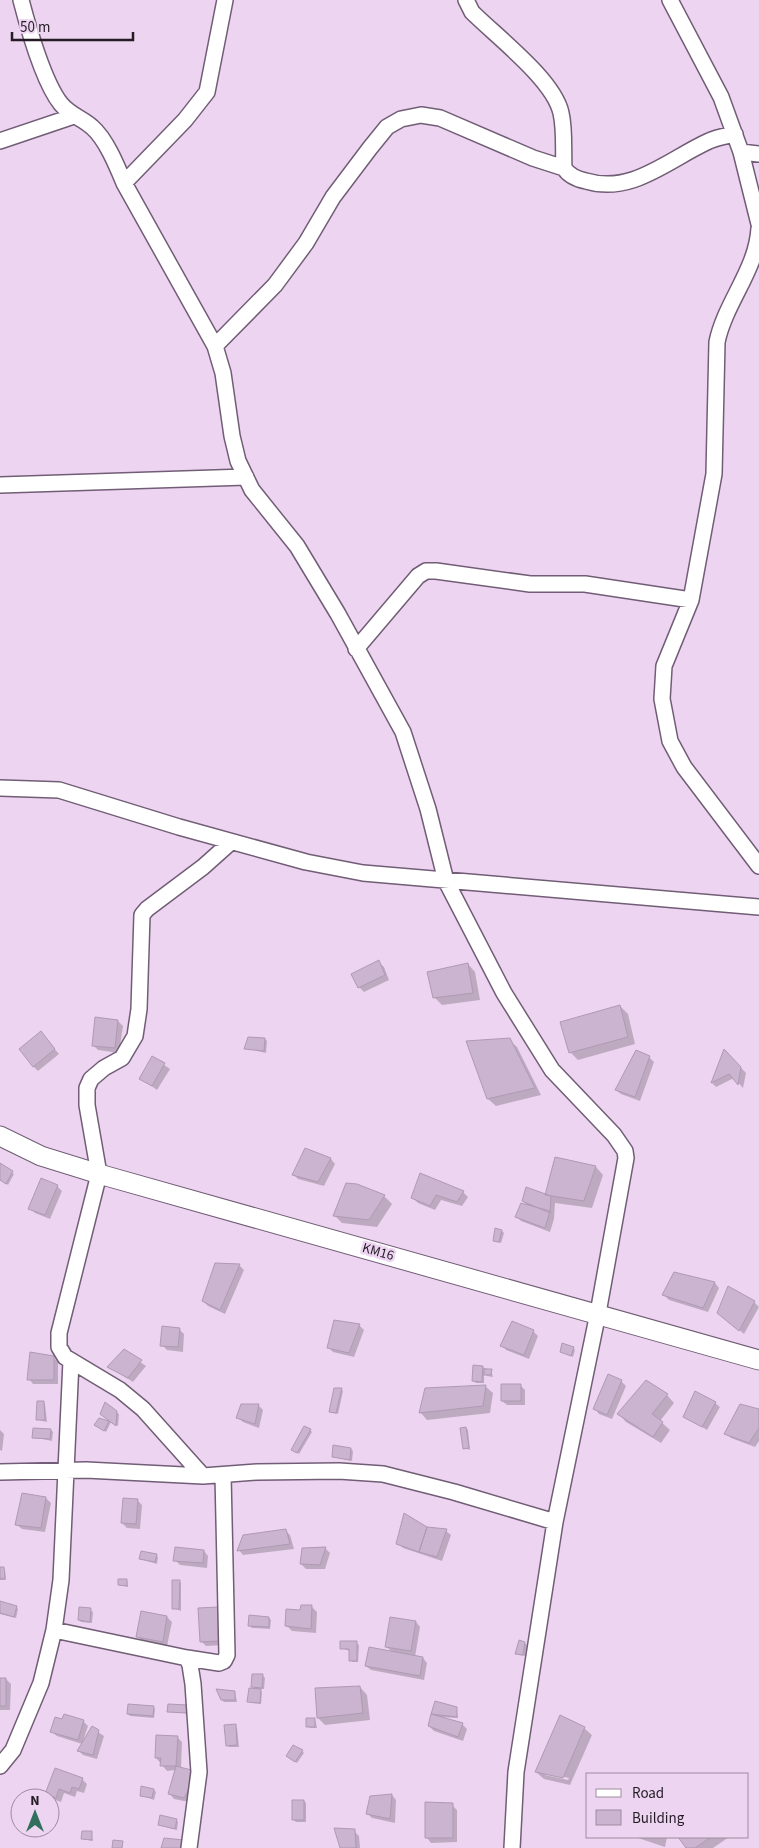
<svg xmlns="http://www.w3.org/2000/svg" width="759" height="1848" viewBox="0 0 759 1848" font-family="'Source Sans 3',sans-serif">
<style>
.shadow{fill:#0003;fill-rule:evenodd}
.building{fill:#cbb4cf;stroke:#af99b3}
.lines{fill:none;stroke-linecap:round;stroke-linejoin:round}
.minor-casing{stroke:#715d75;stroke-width:18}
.tertiary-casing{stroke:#715d75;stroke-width:21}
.minor{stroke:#fff;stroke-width:15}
.tertiary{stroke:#fff;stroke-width:19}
.labels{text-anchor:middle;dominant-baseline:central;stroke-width:5;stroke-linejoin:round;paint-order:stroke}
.street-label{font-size:14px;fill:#241b25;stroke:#edd5f1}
</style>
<rect width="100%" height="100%" fill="#edd5f1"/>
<path class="shadow" d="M379,962L384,967L389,980L364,992L359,987Z
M468,964L475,972L480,1000L442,1005L434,997Z
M620,1006L628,1014L635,1044L578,1060L570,1052Z
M118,1021L123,1026L119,1053L98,1050L93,1045Z
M45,1038L59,1054L38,1071L33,1066Z
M265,1039L267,1041L266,1053L245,1048Z
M509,1040L517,1047L541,1095L496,1106L488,1099Z
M725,1051L746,1073L743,1088L734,1078L716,1087L712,1083Z
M153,1057L170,1069L157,1090L140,1078Z
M649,1057L654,1062L640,1101L621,1094L616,1090Z
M305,1150L331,1159L335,1164L324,1186L298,1179L293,1174Z
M556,1159L596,1167L603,1175L592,1208L555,1203L554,1219L550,1232L521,1221L516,1216L528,1206L523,1201L546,1196Z
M0,1165L14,1174L8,1185L0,1180Z
M421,1174L463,1192L468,1197L462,1206L441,1200L435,1210L418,1203L413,1198Z
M357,1185L384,1196L392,1204L377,1227L342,1223L335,1216Z
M57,1186L62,1191L50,1219L35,1213L30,1208Z
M502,1231L504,1233L501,1243L496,1242L494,1240Z
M216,1265L240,1266L244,1270L225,1314L208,1306L203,1301Z
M715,1283L719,1288L708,1312L669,1300L664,1295Z
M754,1302L759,1307L744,1334L724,1317Z
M359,1325L364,1330L354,1357L333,1352L328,1347Z
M179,1329L184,1334L183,1352L167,1350L162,1345Z
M533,1331L538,1336L529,1359L506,1350L502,1345Z
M573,1348L575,1350L573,1357L561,1352Z
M124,1351L146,1366L133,1382L109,1367Z
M53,1357L58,1362V1384H33L29,1379Z
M482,1367L491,1370L493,1377L487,1376L484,1373V1383H476L474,1381Z
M621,1381L626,1386L612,1419L599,1414L595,1409Z
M485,1386L493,1393L490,1413L427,1420L420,1412Z
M521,1386L525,1390V1405H507L502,1401Z
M341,1389L343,1391L338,1414L333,1413L330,1411Z
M667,1395L674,1403L660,1421L670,1430L661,1443L626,1422L619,1414Z
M43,1402L45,1404L47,1422L38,1420Z
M715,1403L720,1407L707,1430L685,1417Z
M258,1405L263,1410L259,1428L243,1422L238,1417Z
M759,1411V1441L755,1447L731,1438L726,1434Z
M116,1412L119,1414L118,1426L104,1416Z
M99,1419L111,1422L106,1432L95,1425Z
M466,1428L468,1430L470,1450L464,1448Z
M0,1430L4,1434L2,1451L0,1450Z
M51,1430L53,1432L52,1441L33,1437Z
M310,1430L312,1432L299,1454L294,1451Z
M351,1449L353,1451L352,1461L333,1457Z
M46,1498L51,1503L45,1532L22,1529L17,1525Z
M137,1500L142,1505L140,1529L127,1528L122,1523Z
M427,1528L446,1531L451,1535L442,1561L403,1548L398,1543Z
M285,1530L290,1535L294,1549L243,1555L239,1550Z
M325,1548L330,1553L325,1569H306L301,1564Z
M204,1551L208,1556L207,1568L180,1565L175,1560Z
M156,1555L158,1557L157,1564L140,1559Z
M0,1568L5,1570L6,1580H0Z
M127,1580L128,1587L119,1585Z
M179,1581L181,1583V1611L173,1608Z
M0,1605L16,1607L18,1609L16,1618L0,1614Z
M312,1607L317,1612L316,1633L292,1631L287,1626L302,1611Z
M218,1609L223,1614L224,1645L206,1646L201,1641Z
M90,1610L93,1612L92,1623L81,1622L79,1620Z
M142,1613L167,1617L172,1622L167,1646L142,1641L138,1637Z
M269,1618L271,1620L270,1629L252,1628L250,1626Z
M416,1622L420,1627L415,1657L423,1658L427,1663L424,1680L371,1670L366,1666L392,1652L386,1646Z
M356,1643L359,1645L358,1662H352L350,1651L341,1648Z
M525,1643L527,1645L525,1656L519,1655L517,1653Z
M263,1676L265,1678L264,1689H259L262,1692L261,1704L251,1703L249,1701L256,1690L252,1686Z
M0,1679H6L11,1684L10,1710H0Z
M360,1687L367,1695L370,1720L325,1725L318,1718Z
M235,1692L237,1702H224L222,1700Z
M153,1707L155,1709L154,1718L130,1716L128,1714Z
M187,1707L189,1714L168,1711Z
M456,1708L458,1718L439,1717L462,1724L467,1729L463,1741L434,1731L429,1726L432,1714Z
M315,1719L317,1728H310L308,1726Z
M83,1721L88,1726L83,1741L92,1728L104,1736L97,1759L83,1755L79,1751L82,1744L57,1736L52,1732Z
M235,1726L237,1728L239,1747H229L227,1745Z
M584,1728L592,1735L570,1785L544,1779L536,1772ZM545,1773L569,1778L568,1780L545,1775Z
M177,1737L182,1742L181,1768L199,1773L189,1802L174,1799L170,1794L176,1770L167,1771L156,1758Z
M302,1751L304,1753L297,1763L289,1758Z
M82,1779L87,1784L84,1793L77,1791L75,1797L64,1793L61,1802L52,1799L47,1794Z
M154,1790L156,1792L154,1800L141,1795Z
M392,1795L396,1800L395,1823L372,1818L367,1813Z
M304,1801L306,1803V1822H296L293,1819Z
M452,1805L457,1810V1842L431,1843L427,1838Z
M176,1820L178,1822L177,1830L159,1825Z
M354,1831L359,1836L360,1848H342Z
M91,1833L93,1841L83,1839Z
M635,1837H667L665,1847Z
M679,1837H729L713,1848H687Z"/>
<path class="building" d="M379,960L385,975L358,988L351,974Z
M468,963L473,993L433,998L427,972Z
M620,1005L628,1037L569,1053L560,1022Z
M95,1017L118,1020L115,1048L92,1046Z
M41,1031L55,1049L33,1067L19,1049Z
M248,1037L265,1038L264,1051L244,1049Z
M510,1038L535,1088L487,1099L466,1041Z
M724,1049L741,1067L738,1085L729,1074L711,1083Z
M636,1050L650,1056L635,1097L615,1090Z
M152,1056L165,1063L152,1086L139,1079Z
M305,1148L331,1158L318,1182L292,1175Z
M555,1157L596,1166L584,1201L545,1195Z
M0,1163L13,1171L6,1184L0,1180Z
M420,1173L464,1191L457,1202L436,1195L430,1206L411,1198Z
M41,1178L58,1185L45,1215L28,1209Z
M346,1183L357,1184L385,1195L369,1220L333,1216Z
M526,1187L551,1196L550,1213L522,1201Z
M521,1203L550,1211L545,1228L515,1217Z
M495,1228L502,1230L499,1242L493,1241Z
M215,1263L240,1264L220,1310L202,1301Z
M674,1272L715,1282L703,1308L662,1295Z
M728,1286L755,1301L739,1331L717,1313Z
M334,1320L360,1324L349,1353L327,1348Z
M512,1321L534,1330L524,1355L500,1346Z
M162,1326L180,1328L178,1347L160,1346Z
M562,1343L574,1347L571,1356L560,1352Z
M124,1349L142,1360L128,1378L107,1367Z
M30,1352L54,1356V1380H27Z
M473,1365L483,1366L482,1382L472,1381Z
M484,1369H492L491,1375H484Z
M608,1374L622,1380L607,1415L593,1409Z
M646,1380L668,1394L652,1414L663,1422L653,1437L617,1414Z
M501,1384H521V1401H501Z
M486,1385L483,1406L419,1413L425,1388Z
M334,1388H342L336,1413L329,1412Z
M695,1391L716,1402L702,1427L683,1417Z
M37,1401H44L45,1420H36Z
M105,1402L117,1411L116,1426L100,1414Z
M241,1404H259L255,1424L236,1418Z
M740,1404L759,1409V1428L749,1443L724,1434Z
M99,1418L109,1421L104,1431L94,1425Z
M304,1426L311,1429L297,1453L291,1450Z
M466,1427L469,1448L463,1449L460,1428Z
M33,1428L51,1429L50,1439L32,1438Z
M333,1445L351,1448L350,1460L332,1457Z
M22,1493L46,1497L41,1528L15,1525Z
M123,1498L138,1499L136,1524L121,1523Z
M404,1513L427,1527L419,1552L396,1544Z
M427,1527L447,1529L437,1557L419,1552Z
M286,1529L290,1544L237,1551L243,1535Z
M175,1547L204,1550L203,1563L173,1561Z
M326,1547L320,1565L300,1564L302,1548Z
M141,1551L157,1554L155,1562L139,1559Z
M0,1567H4L5,1578L0,1579Z
M118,1579H127V1586L118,1585Z
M172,1580H180L179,1609H172Z
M0,1601L17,1606L14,1617L0,1613Z
M301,1605H312L311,1629L285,1626L286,1609L300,1610Z
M79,1607L91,1608L90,1622L78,1620Z
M218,1607L220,1641L200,1642L198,1608Z
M141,1611L167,1616L163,1642L136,1637Z
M249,1615L269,1617V1627L248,1626Z
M390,1617L416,1621L411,1651L385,1647Z
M519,1640L525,1642L523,1655L515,1654Z
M340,1641H357V1661H349V1649H340Z
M369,1647L423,1657L420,1676L365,1666Z
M252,1674H263L262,1688L251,1687Z
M0,1678H6V1706H0Z
M360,1686L363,1713L317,1718L315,1688Z
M249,1688L261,1689L260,1703L247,1702Z
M216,1689L235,1691V1700H221Z
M435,1701L457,1707V1717L431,1714Z
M128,1704L154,1706L153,1716L127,1714Z
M168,1704L188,1705L187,1713L167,1712Z
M64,1714L84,1720L78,1740L50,1732L55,1717L62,1719Z
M431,1714L463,1723L458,1737L428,1726Z
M560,1715L585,1727L563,1778L535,1772Z
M306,1718H315V1727H306Z
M236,1724L237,1745L226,1746L224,1725Z
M92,1726L99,1730L93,1755L77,1751Z
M156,1735L178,1736L176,1766H160L161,1758H155Z
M293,1745L303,1750L295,1762L286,1756Z
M176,1766L199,1772L184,1798L168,1794Z
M55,1768L83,1778L79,1789L72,1787L70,1793L59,1789L56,1798L45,1794Z
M141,1786L154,1789L152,1798L140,1796Z
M392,1794L390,1819L366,1814L370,1796Z
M292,1800H304V1820H292Z
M425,1802L453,1803V1838H425Z
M160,1815L177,1819L175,1829L158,1825Z
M334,1828L355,1829L356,1848H340Z
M82,1831H92V1840L81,1839Z
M678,1837H711L695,1848H686Z
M164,1838L184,1840L187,1848H161Z
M113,1840L123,1841L122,1848H112Z"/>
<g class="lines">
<defs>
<path id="minor" d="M21,0C28,27 44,83 61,104C70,115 82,118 92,127C106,139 117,166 124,183L215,346L223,373L232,436L238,461L252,490L297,546L338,614L403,732L428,809L446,881L504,993L552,1070L614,1135L625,1151L626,1158L598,1313L555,1522L516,1772L512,1848
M466,0L472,12C497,37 554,80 561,113C565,130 563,150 564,168C569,176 576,179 586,181C632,195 669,159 709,141C717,137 726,136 735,134
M670,0L721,97L741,152L759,224
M0,141L74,116
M741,152L759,154
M124,183L185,120L207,92L225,0
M759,228C757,269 725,303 717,342L714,474L691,600L664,666L662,699L670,741L684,767L759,866
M215,346L275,285L306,243L333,197L370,148L387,127L401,119L421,115L440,118L533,158L564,168
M0,485L246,477
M356,649L418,576L426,571H436L530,584H585L691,600
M0,788L59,790L179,827L306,862L363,873L759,907
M0,1472L86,1470L203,1476L257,1472L339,1471L383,1474L454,1492L555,1522
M203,1476L143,1409L120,1390L65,1357L59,1347V1333L99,1174L87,1105V1088L91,1079L104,1068L122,1058L135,1036L139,1009L142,915L147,909L203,867L231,842
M54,1630L187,1658L190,1665L193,1684L199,1772L189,1848
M187,1658L219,1663L224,1661L227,1655L223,1475
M0,1766L13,1750L41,1683L54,1630L61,1580L71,1361"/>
<path id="tertiary" d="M0,1136L41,1156L99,1174L759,1360"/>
</defs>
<use href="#minor" class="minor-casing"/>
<use href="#tertiary" class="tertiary-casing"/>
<use href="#minor" class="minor"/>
<use href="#tertiary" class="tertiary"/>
</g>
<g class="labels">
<g class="street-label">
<text transform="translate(378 1252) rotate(16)">KM16</text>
</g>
</g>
<rect x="586" y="1773" width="162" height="65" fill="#edd5f1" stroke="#9d8b9f"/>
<rect x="596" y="1789" width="25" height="8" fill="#ffffff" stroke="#9d8b9f"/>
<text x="632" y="1798" font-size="15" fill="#241b25">Road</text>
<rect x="596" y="1810" width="25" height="15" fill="#cbb4cf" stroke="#9d8b9f"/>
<text x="632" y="1823" font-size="15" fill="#241b25">Building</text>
<g transform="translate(35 1813)"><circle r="24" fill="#edd5f1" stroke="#9d8b9f"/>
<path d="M0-4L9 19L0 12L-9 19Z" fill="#306f5c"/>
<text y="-8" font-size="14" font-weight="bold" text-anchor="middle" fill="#241b25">N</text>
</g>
<path d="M12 32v8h121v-8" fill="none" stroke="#241b25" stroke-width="2.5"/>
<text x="20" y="32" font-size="15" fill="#241b25" stroke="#edd5f1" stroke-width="4" paint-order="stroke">50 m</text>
</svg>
